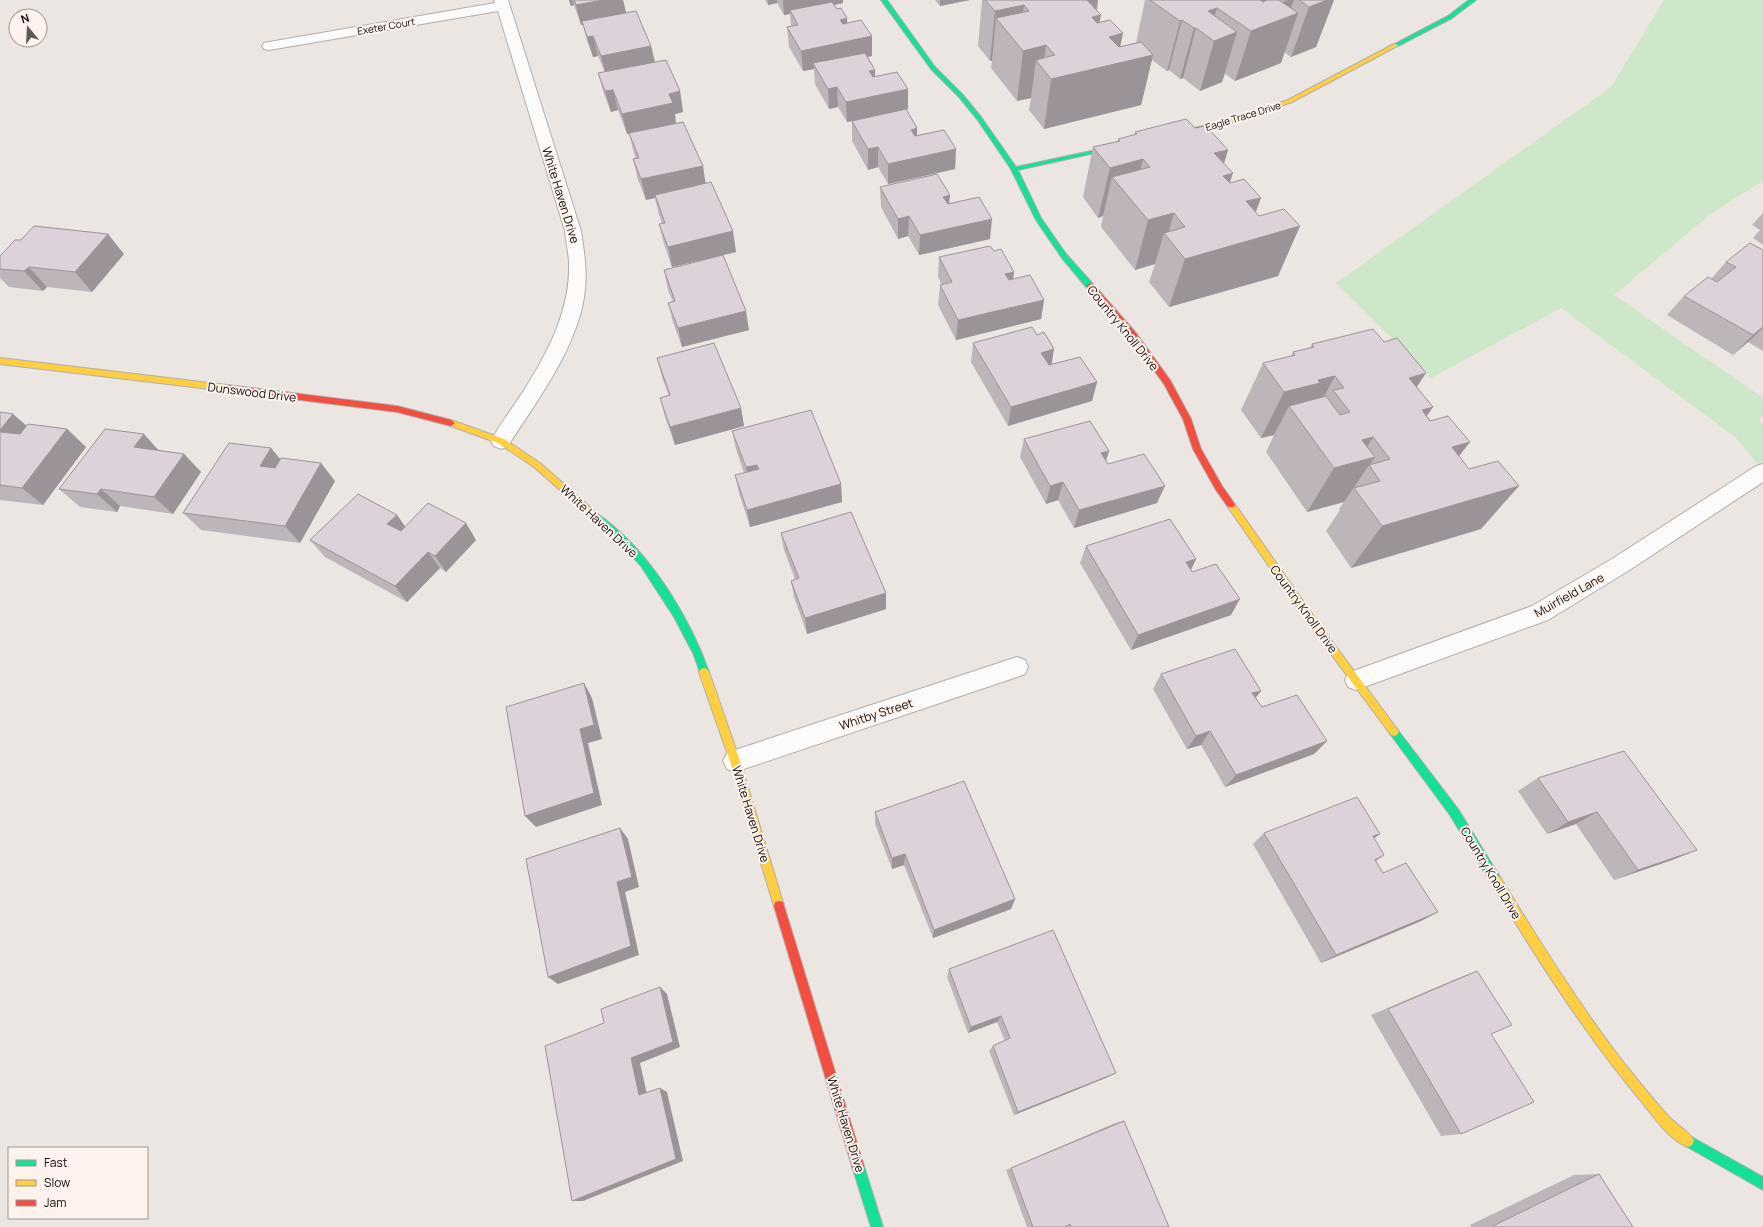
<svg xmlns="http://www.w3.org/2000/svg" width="1763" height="1227" viewBox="0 0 1763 1227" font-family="Manrope,sans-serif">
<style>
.green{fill:#cee6ca}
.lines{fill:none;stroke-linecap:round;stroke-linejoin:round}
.street-casing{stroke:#b2aeab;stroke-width:2}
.fast-casing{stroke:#b2aeab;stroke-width:2}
.slow-casing{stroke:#b2aeab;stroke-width:2}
.jam-casing{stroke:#b2aeab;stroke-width:2}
.street{fill:#fcfbfb;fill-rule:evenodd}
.fast{fill:#16e098;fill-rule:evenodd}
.slow{fill:#ffcf43;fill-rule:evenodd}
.jam{fill:#f24e42;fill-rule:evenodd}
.wall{fill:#beb5bb}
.shaded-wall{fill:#9b9398}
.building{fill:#ddd2d9;stroke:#9b9398}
.labels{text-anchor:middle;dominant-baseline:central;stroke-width:4;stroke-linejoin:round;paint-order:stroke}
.far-street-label{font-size:10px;fill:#110e0c;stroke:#fdf2ec}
.street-label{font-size:12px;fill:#110e0c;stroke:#fdf2ec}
</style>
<rect width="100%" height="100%" fill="#ece6e2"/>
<path class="green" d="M1664,0H1763V181L1712,213L1614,295L1763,398V415L1759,420L1763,425V470L1735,437L1561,308L1431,378L1336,283L1611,87Z"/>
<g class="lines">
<defs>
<path id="street" d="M494,0H508L581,231C584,251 587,269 585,289C580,345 537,400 508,446L501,449L494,446L491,441C501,422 515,405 526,387C550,349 571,307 569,261C568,251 566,241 565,231L498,11L269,50L264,49L262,46L264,43L269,42L495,3Z
M1763,464V482L1628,571L1548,620L1356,690L1348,687L1345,680L1348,673L1532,606L1612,559L1756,466Z
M1017,657L1025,660L1028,667L1025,674L1017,677L735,772L727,769L723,761L727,753L735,750Z"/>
<path id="fast" d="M881,0H887L935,67L963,95L981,117L1016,167L1124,144V146L1122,147L1018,170L1041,218L1066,254L1093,284V288H1087L1062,258L1036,220L1011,169L977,119L959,97L931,69Z
M1469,0H1476L1452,18L1398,46L1393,45L1448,16Z
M596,514C602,516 608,522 613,526C655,561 691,621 709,672L707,675L704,676L701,675L693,653L674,617L641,566L618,540L593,519L592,517L593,515Z
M1394,728L1397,729L1458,809L1500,877L1501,881L1500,885L1496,886L1492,885L1450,815L1391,735L1389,732L1391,729Z
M1688,1135L1763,1177V1190L1684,1145L1682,1141L1684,1137Z
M858,1160L862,1162L864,1166L883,1227H871L852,1166L854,1162Z"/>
<path id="slow" d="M1394,44L1399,45L1292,102L1236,121L1177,135L1174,133L1232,119L1288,100Z
M0,358L227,385L231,388L227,391L0,364Z
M451,420L504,439L540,463L599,515L600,517L599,519H593L534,467L498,443L448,425L447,423Z
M1231,502L1234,503L1317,621L1397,729L1399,732L1397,735L1394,736L1391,735L1311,627L1228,507L1227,505L1228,503Z
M704,668L707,669L709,672L740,761L784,906L783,910L779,911L775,910L774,906L730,761L699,672L701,669Z
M1496,876L1500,877C1540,942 1580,1007 1627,1067C1641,1084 1655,1102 1670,1118C1677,1125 1691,1133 1694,1141L1692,1145L1688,1147C1668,1139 1654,1117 1641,1101C1584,1033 1538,960 1492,885L1491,881L1492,877Z"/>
<path id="jam" d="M1087,284H1093L1136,333L1170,380L1191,419L1201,449L1222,486L1234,503L1235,505L1234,507H1228L1216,490L1193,449L1183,419L1164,384L1130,337L1087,288Z
M227,385L397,406L451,420L455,423L451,426L397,412L227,391L223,388Z
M779,901L783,902L784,906L864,1166L862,1170L858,1172L854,1170L852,1166L774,906L775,902Z"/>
</defs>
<use href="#street" class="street-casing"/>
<use href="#fast" class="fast-casing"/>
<use href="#slow" class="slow-casing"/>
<use href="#jam" class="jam-casing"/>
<use href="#street" class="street"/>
<use href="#fast" class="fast"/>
<use href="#slow" class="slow"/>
<use href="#jam" class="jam"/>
</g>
<path class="wall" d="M569,0H623L626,12L651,46L655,62L680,91L683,112L675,114L676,123L706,183L736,252L672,267L664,244L659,224L662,223L659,215L655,198L646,200L638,180L633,159H636L634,153L629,134H627L618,110L611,112L604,94L598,73L605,72L598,56L593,57L587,41L583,25H581L574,5L571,6Z
M765,0H843V3L835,5L837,9L847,18V23L872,56L868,57L875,70V76L908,109L906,110L917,136L956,149L955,169L888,184L878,167L868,170L852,141V121L847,122L838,107L829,109L815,84L814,69L803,71L789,47L787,27L791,26L790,14L784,15L777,3L768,5Z
M935,0H970L940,6Z
M982,0H1098L1097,11L1100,22L1120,47L1136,43L1145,0H1334L1316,47L1291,57L1284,52L1281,63L1235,81L1225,74L1222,82L1200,91L1183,78L1180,79L1169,70L1167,71L1152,60L1141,105L1044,129L1029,110L1031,98L1017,101L991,68L992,61H990L978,46Z
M1195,128L1228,150L1224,164L1229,183L1259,216L1300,226L1278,276L1169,307L1149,282L1155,264L1135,270L1101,227L1103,216L1098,218L1083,197L1093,147L1118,141V139L1134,135L1135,132Z
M880,187L949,204L990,239L919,255L908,236L898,239L881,207Z
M1763,213V245L1753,238L1760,230L1752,225Z
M1763,250V351L1748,342L1733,355L1667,315L1684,296L1711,279L1726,262Z
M994,251L1014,272L1013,279L1044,300L1041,319L956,340L938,305L940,285H942L938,277L939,257Z
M124,254L92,292L47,287L43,291L9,287L0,278V256Z
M664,270L749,330L682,347L673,322L668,303L673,302L668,290Z
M1037,335L1054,349L1051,365L1097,382L1092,401L1008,426L971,362L973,343Z
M1312,344L1417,387L1433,407L1427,416L1459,456L1481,529L1351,568L1326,531L1340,510L1339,509L1344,502L1307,512L1266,452L1274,435L1261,438L1241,410L1263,363L1291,356L1293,352L1310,348Z
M657,358L741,408L744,426L675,445L665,417L660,398L669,396L662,377Z
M0,412L27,426L67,429L86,447L43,505L0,500Z
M732,431L841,484L842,502L750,527L739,493L735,475L744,473L736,449Z
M1024,439L1109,451L1106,461L1108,464L1157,503L1074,528L1058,500L1046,504L1020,457Z
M271,448L280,460L335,481L300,543L201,530L183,513Z
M159,450L184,454L201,472L173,514L120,506L117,512L80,507L59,489Z
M397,515L405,527L476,540L446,572L440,568L407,602L325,557L310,540Z
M781,533L886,609L807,634L794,597L791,581L795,579L784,550Z
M1086,546L1196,559L1191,570L1231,615L1131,650L1080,563Z
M1161,674L1256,698L1262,707L1327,741L1314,754L1225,787L1201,745L1187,749L1153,689Z
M1538,778L1697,850L1672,860L1614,880L1576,824L1547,834L1518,791Z
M875,812L1015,899L1011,909L933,938L904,865L892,869L875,824Z
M1264,833L1380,834L1374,838L1376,861L1383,873L1438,912L1421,921L1321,963L1253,844Z
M949,969L1108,1077L1014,1115L989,1051L993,1046L1005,1041L997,1022L968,1033L947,977Z
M1477,971L1491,1034L1461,1134L1441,1136L1371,1015L1458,978Z
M1124,1121L1169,1227H1027L1006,1170L1115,1123Z
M1599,1174L1633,1227H1471L1470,1225L1574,1175Z"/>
<path class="shaded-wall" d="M569,0H572L574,5L571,6Z
M604,0H623L627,17L582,21L583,25H581L576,5Z
M768,0H777V3L768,5Z
M783,0H843V3L792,14L790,10V14L784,15Z
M940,0H970L940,6Z
M1087,0H1098L1095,16L1101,15L1092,66Z
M1257,0H1269L1278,20L1284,1L1288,0H1294L1288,17L1298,13L1281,63L1235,81L1251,31Z
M1327,0H1334L1316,47L1291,57L1309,7Z
M1024,5L1019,46L996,18L992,61H990L995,11Z
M1217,8L1209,37L1208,11Z
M847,18L848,39L840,20Z
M1182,20L1169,70L1167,71L1180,21Z
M1194,28H1196L1183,78L1180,79Z
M1237,32L1222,82L1200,91L1214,41Z
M1123,33L1117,63L1153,55L1141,105L1044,129L1051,79L1109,37Z
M593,36L598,56L593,57L587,37Z
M872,36V56L816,68L813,63L814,69L803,71L801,51Z
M1046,45L1043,68L1036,60L1031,98L1017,101L1023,51Z
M651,46L656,67L606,77L601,56Z
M875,70V90L869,71Z
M837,87L838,107L829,109L828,89Z
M908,89V109L847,122L846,102Z
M613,90L618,110L611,112L605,91Z
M680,91L683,112L675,114L676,124L627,134L622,114L669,94Z
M917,128V148L911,130Z
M878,147V167L868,170V149Z
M956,149L955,169L888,184V164Z
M1228,150L1212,200L1214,153Z
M1143,159L1133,202L1112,177L1103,216L1098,218L1110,168Z
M703,166L706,186L655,195V198L646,200L641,179Z
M1233,173L1216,223L1223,176Z
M950,195L948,215L943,197Z
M1261,198L1245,242L1300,226L1278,276L1169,307L1185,259L1246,201Z
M1174,213L1167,237L1164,233L1155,264L1135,270L1148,220Z
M909,216L908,236L898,239V219Z
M992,219L990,239L919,255L920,235Z
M733,231L736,252L672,267L668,247Z
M108,234L124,254L92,292L75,272Z
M29,267L47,287L43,291L24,271Z
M1014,272L1011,292L1005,274Z
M1044,300L1041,319L956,340L958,320Z
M746,311L749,330L682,347L678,328Z
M1763,327V328L1748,342L1733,355L1753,335Z
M1054,349L1051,368L1041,353Z
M1426,373L1395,420L1409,378Z
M1335,376L1310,422L1289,406L1274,435L1261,438L1284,392L1318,380Z
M1097,382L1092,401L1008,426L1011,407Z
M1433,407L1401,452L1422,410Z
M741,408L744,426L675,445L670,427Z
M13,414L34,432L20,450L0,433V430Z
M67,429L86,447L43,505L22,488Z
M144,434L161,453L134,447Z
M1373,437L1358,462L1375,457L1369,466V465L1344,502L1307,512L1334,468L1362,440Z
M1470,442L1435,487L1452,447Z
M271,448L286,466L275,484L260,466Z
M1109,451L1103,469L1101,453Z
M184,454L201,472L173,514L154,497Z
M321,463L335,481L300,543L285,526Z
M757,465L760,483L749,485L746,467Z
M1063,482L1058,500L1046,504L1050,486Z
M841,484L842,502L750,527L747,510Z
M1165,486L1157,503L1074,528L1079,510Z
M1519,486L1481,529L1351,568L1382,526Z
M101,489L120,506L117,512L97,494Z
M397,515L409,532L400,541L387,524Z
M466,523L476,540L446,572L435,556Z
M428,552L440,568L407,602L395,586Z
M1196,559L1188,576L1186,562Z
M886,593V609L807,634L805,618Z
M1240,599L1231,615L1131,650L1138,635Z
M584,683L592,698L602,739L588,743L602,805L536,827L525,816L580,729Z
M1261,691L1250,705L1252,693Z
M1210,731L1201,745L1187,749L1196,736Z
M1327,741L1314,754L1225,787L1236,775Z
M1597,812L1576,824L1547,834L1568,822Z
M620,828L628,839L639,887L625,892L639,955L558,984L548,977L617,882Z
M1380,834L1365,845L1373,836Z
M1697,850L1672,860L1614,880L1638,870Z
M905,854L904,865L892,869V858Z
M1384,855L1369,866L1375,860Z
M1015,899L1011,909L933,938L934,930Z
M1438,912L1421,921L1321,963L1336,955Z
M660,987L667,994L680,1047L640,1063L648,1099L639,1095L631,1058Z
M1001,1016L997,1022L968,1033L971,1027Z
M1116,1073L1108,1077L1014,1115L1018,1112Z
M660,1088L667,1092L683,1161L583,1201H572Z"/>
<path class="building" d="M574,0H604L576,5Z
M985,0H1088H1087L1101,15L1092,17L1097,23L1110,20L1123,33L1109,37L1119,47L1141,42L1153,55L1051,79L1036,60L1055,55L1046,45L1023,51L996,18L1029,11L1024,5L995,11Z
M1150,0H1260L1263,2L1267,0H1279L1298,13L1251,31L1217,8L1208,11L1237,32L1214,41L1196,28H1194L1182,20L1180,21Z
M1299,0H1327L1309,7Z
M832,2L837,9L841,8L847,18L840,20L843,24L861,20L872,36L801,51L787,27L798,25L790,10Z
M636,11L651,46L601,56L593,36L587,37L582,21Z
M865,53L875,70L869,71L873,77L897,72L908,89L846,102L837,87L828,89L813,63Z
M666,60L680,91L669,94L673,103L622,114L613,90L605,91L598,73Z
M906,109L917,128L911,130L915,136L944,130L956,149L888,164L878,147L868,149L852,121Z
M1186,119L1195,128L1206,126L1228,150L1214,153L1233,173L1223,176L1230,183L1244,179L1261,198L1246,201L1259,216L1284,209L1300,226L1185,259L1164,233L1185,227L1174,213L1148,220L1112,177L1150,167L1143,159L1110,168L1093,147L1120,141L1118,139L1137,134L1135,132Z
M683,122L703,166L641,179L633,159L639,158L629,133Z
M937,174L950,195L943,197L948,204L979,197L992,219L920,235L909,216L898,219L880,187Z
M711,182L733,231L668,247L659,224L665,223L655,195Z
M34,226L108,234L75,272L29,267L24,271L0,269V256L15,240H21Z
M1750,243L1763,250V327L1753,335L1684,296L1708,277L1717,282L1736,267L1726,262Z
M990,246L994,251L1001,249L1014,272L1005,274L1009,280L1030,275L1044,300L958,320L940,285L952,282L939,257Z
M723,255L746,311L678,328L668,303L675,301L664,270Z
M1032,327L1037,335L1044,332L1054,349L1041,353L1049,365L1080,357L1097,382L1011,407L973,343Z
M1373,329L1384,342L1397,338L1426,373L1409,378L1433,407L1422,410L1430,421L1448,416L1470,442L1452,447L1469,469L1498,461L1519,486L1382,526L1354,488L1380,481L1369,465L1390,459L1373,437L1362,440L1375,457L1334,468L1289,406L1326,396L1340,415L1350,412L1333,390L1344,388L1335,376L1318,380L1320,383L1284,392L1263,363L1295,355L1293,352L1314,347L1312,344Z
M714,343L741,408L670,427L660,398L670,395L657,358Z
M811,410L841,484L747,510L735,475L759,469L757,465L746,467L732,431Z
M0,412L13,414L0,430Z
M1090,421L1109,451L1101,453L1108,464L1144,454L1165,486L1079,510L1063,482L1050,486L1024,439Z
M28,424L67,429L22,488L0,485V432L20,434Z
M105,429L144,434L134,447L184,454L154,497L101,489L97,494L59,489Z
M229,443L271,448L260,466L275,468L281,458L321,463L285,526L183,513Z
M358,494L397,515L387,524L401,531L428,503L466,523L435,556L428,552L395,586L310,540Z
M851,512L886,593L805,618L791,581L799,578L781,533Z
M1170,519L1196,559L1186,562L1192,572L1216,564L1240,599L1138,635L1086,546Z
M1235,649L1261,691L1252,693L1262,707L1297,695L1327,741L1236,775L1210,731L1196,736L1161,674Z
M584,683L594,725L580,729L594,793L525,816L506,707Z
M1624,751L1697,850L1638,870L1597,812L1568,822L1538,778Z
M964,781L1015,899L934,930L905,854L892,858L875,812Z
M1357,797L1380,834L1373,836L1384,855L1375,860L1383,873L1406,863L1438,912L1336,955L1264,833Z
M620,828L632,877L617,882L631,946L548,977L526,859Z
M1053,930L1116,1073L1018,1112L993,1046L1010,1038L1001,1016L971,1027L949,969Z
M1477,971L1512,1025L1491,1034L1534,1102L1461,1134L1388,1009Z
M660,987L673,1042L631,1058L639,1095L660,1088L676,1159L572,1201L545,1046L604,1023L601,1009Z
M1124,1121L1169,1227H1071L1070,1224L1065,1227H1033L1011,1168Z
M1599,1174L1633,1227H1493V1226Z"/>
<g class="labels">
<g class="far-street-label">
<text transform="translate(386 26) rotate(-10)">Exeter Court</text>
<text transform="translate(1243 116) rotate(-17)">Eagle Trace Drive</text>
</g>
<g class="street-label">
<text transform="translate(561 195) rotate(73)">White Haven Drive</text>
<text transform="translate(1123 328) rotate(51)">Country Knoll Drive</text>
<text transform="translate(252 392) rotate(7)">Dunswood Drive</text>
<text transform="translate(599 521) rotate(43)">White Haven Drive</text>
<text transform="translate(1569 595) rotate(-29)">Muirfield Lane</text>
<text transform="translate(1304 609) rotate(54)">Country Knoll Drive</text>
<text transform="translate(876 714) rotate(-18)">Whitby Street</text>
<text transform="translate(751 814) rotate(73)">White Haven Drive</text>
<text transform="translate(1491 873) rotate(59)">Country Knoll Drive</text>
<text transform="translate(846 1124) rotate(73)">White Haven Drive</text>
</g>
</g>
<rect x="8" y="1147" width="140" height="72" fill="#fdf2ec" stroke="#9f9792"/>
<rect x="16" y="1160" width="20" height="6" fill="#16e098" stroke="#9f9792"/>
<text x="44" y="1167" font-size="12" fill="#110e0c">Fast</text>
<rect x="16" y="1180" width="20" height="6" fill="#ffcf43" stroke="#9f9792"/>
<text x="44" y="1187" font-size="12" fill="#110e0c">Slow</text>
<rect x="16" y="1200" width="20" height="6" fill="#f24e42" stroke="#9f9792"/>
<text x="44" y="1207" font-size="12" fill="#110e0c">Jam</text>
<g transform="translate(28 28) rotate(342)"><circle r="19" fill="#fdf2ec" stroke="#9f9792"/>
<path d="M0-3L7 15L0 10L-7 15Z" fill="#5e5a57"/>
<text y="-6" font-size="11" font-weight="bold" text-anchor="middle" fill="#110e0c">N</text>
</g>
</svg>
